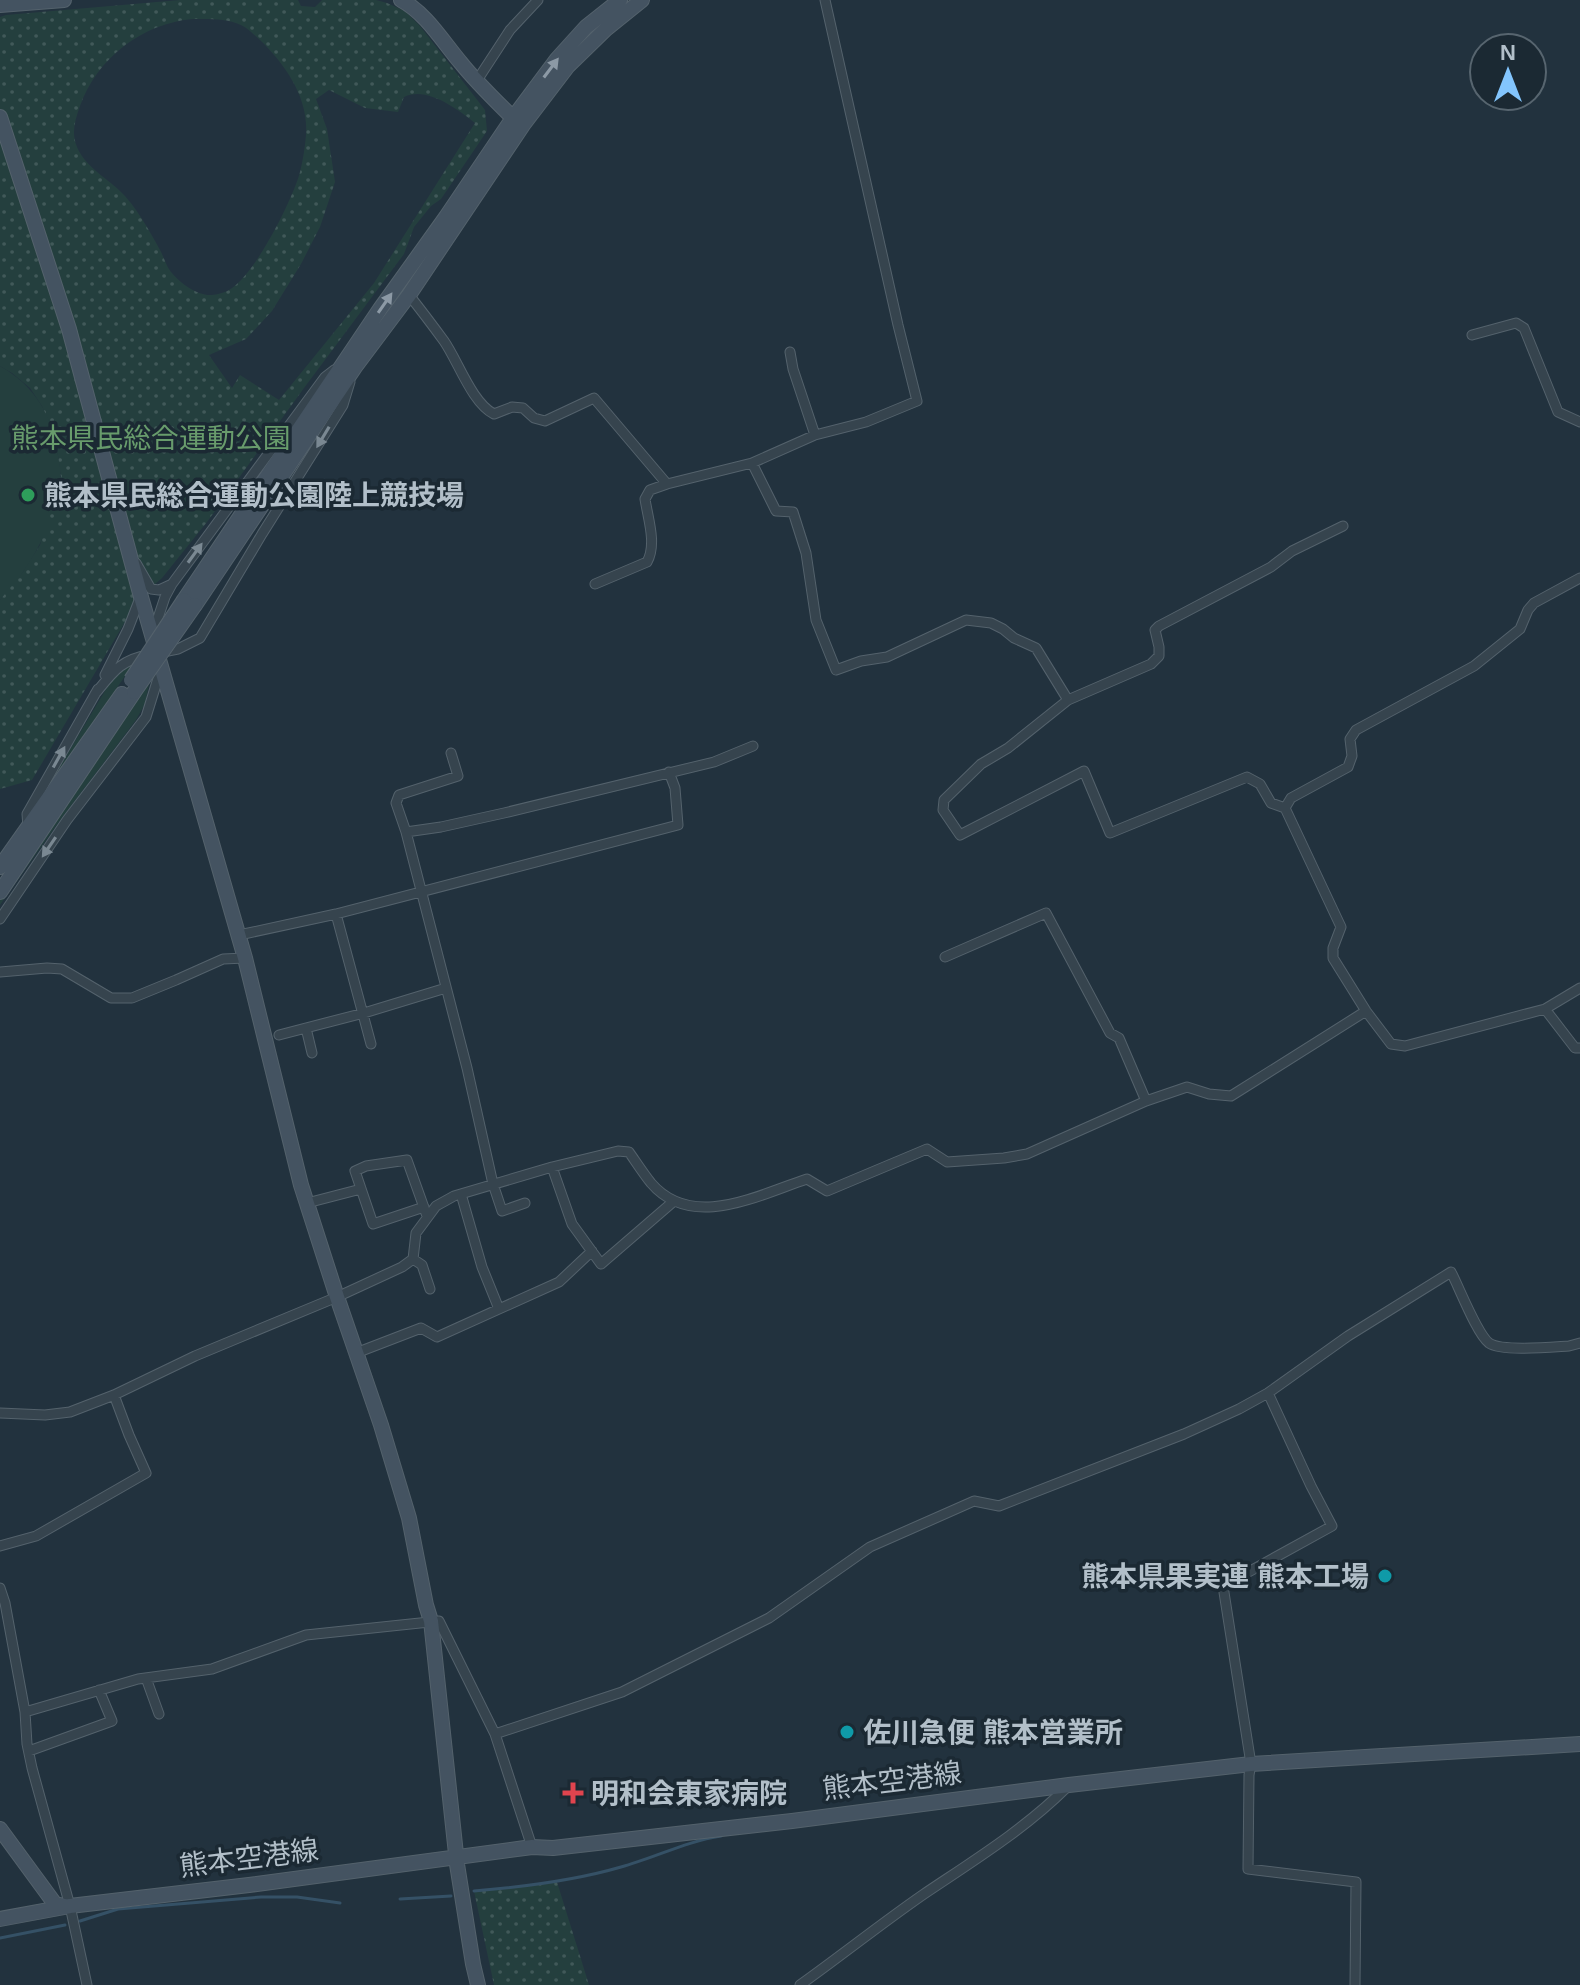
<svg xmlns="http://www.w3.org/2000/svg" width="1580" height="1985" viewBox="0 0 1580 1985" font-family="Helvetica,'Noto Sans JP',sans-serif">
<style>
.grass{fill:#243f3e}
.park{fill:url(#park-dots);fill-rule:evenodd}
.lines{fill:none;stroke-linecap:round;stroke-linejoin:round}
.stream{stroke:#355166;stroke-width:3}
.street-casing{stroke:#54626c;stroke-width:11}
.secondary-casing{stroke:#54626c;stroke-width:16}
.street{stroke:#36444e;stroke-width:9}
.secondary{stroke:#445361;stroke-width:14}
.secondary-bridge-casing{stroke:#54626c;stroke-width:16;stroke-linecap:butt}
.secondary-bridge{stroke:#445361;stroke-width:14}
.oneway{fill:#8c99a5}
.oneway2{fill:#7a8892}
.leisure-dot{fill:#2e9e5b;stroke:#1b2933;stroke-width:3}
.culture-dot{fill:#0f9aa8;stroke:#1b2933;stroke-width:3}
.health-dot{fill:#e0444e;stroke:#1b2933;stroke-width:3}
.labels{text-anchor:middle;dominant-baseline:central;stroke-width:7;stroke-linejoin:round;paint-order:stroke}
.park-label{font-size:28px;fill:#689c6c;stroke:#1b2933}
.poi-label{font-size:28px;font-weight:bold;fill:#b2bfc9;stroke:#1b2933;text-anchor:start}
.street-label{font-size:28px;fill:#b2bfc9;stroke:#1b2933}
</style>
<defs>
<pattern id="park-dots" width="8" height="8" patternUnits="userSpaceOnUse" patternTransform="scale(2)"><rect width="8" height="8" fill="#243f3e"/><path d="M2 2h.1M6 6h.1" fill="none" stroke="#415959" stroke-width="1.8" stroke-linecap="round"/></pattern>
</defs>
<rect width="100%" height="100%" fill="#22323e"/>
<path class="grass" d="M0,366C35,386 53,416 58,455C59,463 62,472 60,480C54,524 31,569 0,600Z
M136,660L35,808L115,674Z
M150,679L145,704L136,720L58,823L0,905V900L8,888Z"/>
<path class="park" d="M180,0H298L301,6L315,7L322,0H376L387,3L405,11L420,26L485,110L487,131L441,199L431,206L414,227L404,254L304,388L207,522L162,578L139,598L32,780L0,789V600L23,572L40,545L61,477L55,434L42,406L30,388L12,373L0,366V17L6,15ZM193,19C209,19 226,18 241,25C248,28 254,35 260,40C285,64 309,98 306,135C305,147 303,160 300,172C293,199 254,277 229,290C226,292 216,295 212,295C197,296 180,283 171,272C166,266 164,257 160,250C149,230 136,206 119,190C105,177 85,166 77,147C71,133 75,120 80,106C97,58 143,23 193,19ZM329,90L365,108L398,112L404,97C427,86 457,109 475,123L374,283L279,400L240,375L232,388L209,355L246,339L272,311L301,264L320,227L335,182L327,129L316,99Z
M557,1882L589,1985H494L474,1891Z"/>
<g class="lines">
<path class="stream" d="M474,1891C523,1887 573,1881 621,1867C654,1858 687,1841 721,1836
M400,1899L451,1896
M80,1921L118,1909L261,1897H297L340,1903
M0,1938L65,1925"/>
<defs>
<path id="street" d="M476,82L510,30L538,0
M409,295C421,310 433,326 444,341C458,361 472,403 494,414L512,407L523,408L534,418L545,421L594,398L667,484L752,463L815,435L866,422L917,401L898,325L825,0
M1472,335L1516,323L1524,328L1558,412L1580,422
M790,352L793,369L815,435
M752,463L776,511L793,512L806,553L816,620L836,670L861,661L887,657L966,620L991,623L1003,629L1014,638L1036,648L1068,700
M1343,526L1292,551L1271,567L1159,626L1155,630L1159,647V656L1151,664L1068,700L1008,748L981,764L944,800L943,810L960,835L1084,771L1110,833L1247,777L1260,784L1271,803L1285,808L1341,927L1333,948V958L1366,1011L1391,1044L1405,1046L1545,1009L1580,988
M136,563L151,589L159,590L172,584L325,377L334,370
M595,584L647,562C657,544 648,519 645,499L650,490L667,484
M153,633L165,597L172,584
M163,652L178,649L200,638L262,534L343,405L350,382
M105,675L128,629L140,598
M95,694C112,673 121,659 149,655
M451,753L458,776L399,795L396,803L406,832L467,1068L493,1184L502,1211L525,1203
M1285,808L1291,798L1348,767L1352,756L1350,739L1356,730L1474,666L1520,629L1528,610L1534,603L1580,578
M28,827L27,814L98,689
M406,832L441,827L504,813L714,762L753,746
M336,914L371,1044
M0,919L67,820L146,717L160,672
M239,935L336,914L678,825L675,788L669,772
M945,957L1046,913L1110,1033L1119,1038L1146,1101
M0,972L47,968L62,969L111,998H132L176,980L223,959L245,958
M1545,1009L1575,1048H1580
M306,1028L312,1053
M279,1035L364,1013L446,988
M552,1167L572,1224L601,1264L674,1201
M461,1194L482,1267L499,1309
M307,1203L361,1189
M424,1207L373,1224L355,1171L366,1166L407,1160L427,1216
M413,1259L422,1265L430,1289
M356,1353L421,1328L437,1337L559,1282L592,1251
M1268,1393L1311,1486L1332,1526L1223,1586L1251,1764L1249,1775L1248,1869L1356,1882L1355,1985
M0,1413L45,1415L70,1412L114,1395L195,1356L337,1297L402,1267L413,1259L416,1233L436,1206L454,1196L552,1167L618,1151L629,1152C636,1162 643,1173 651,1183C692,1231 758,1195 807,1179L827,1191L927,1149L947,1162L1004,1158L1027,1154L1146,1101L1187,1087L1209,1094L1231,1096L1366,1011
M0,1546L36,1536L146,1473L129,1435L114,1395
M0,1588L5,1603L25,1712L27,1744L32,1768L70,1906L87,1985
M146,1678L159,1714
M25,1712L138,1679L212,1669L306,1635L439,1621L495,1734L532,1847
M495,1734L622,1692L769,1618L870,1547L974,1501L999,1506L1184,1434L1239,1409L1268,1393L1348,1336L1451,1272C1459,1287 1477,1334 1489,1343C1502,1352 1552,1347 1569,1346L1580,1343
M29,1751L112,1721L99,1690
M800,1985C842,1955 882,1923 924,1894C973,1861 1025,1829 1067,1787"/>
<path id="secondary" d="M401,0C426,13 443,42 461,63C477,83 495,100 513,118L520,123
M0,5L64,0
M0,117L69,329L141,597L245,958L301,1185L337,1297L381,1425L409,1518L426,1605L431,1621L456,1854
M184,600L380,309L446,217L513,118L557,59L586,27L620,0
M195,605L355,367L409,295L523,125L568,66L606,29L642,0
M0,867L122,694
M0,892L134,692
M0,1829L55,1904L65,1906
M456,1858L473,1964L478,1985
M0,1919L70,1906L249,1885L532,1847L553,1848L792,1821L1069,1785L1251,1764L1580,1744"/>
</defs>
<use href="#street" class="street-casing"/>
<use href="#secondary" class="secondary-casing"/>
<use href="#street" class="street"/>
<use href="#secondary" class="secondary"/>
<defs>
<path id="secondary-bridge" d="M131,680L184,600
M134,692L195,605"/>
</defs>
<use href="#secondary-bridge" class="secondary-bridge-casing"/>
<use href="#secondary-bridge" class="secondary-bridge"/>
</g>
<defs><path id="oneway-solid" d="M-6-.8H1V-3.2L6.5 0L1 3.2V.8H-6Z" transform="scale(2)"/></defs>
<g class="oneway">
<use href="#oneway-solid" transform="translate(551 68) rotate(-53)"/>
<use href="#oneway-solid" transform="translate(385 303) rotate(-55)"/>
</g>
<g class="oneway2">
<use href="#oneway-solid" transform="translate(323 437) rotate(121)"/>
<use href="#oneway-solid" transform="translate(195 553) rotate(-54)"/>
<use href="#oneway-solid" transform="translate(59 757) rotate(-61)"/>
<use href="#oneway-solid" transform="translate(49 847) rotate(124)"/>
</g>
<circle class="leisure-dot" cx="28" cy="495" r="8"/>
<g class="culture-dot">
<circle cx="1385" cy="1576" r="8"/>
<circle cx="847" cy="1732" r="8"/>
</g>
<path class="health-dot" d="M569 1781h8v8h8v8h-8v8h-8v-8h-8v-8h8z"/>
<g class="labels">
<g class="park-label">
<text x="151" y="438">熊本県民総合運動公園</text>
</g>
<g class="poi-label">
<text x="44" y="495">熊本県民総合運動公園陸上競技場</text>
<text x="1369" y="1576" text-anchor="end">熊本県果実連 熊本工場</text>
<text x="863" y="1732">佐川急便 熊本営業所</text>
<text x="591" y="1793">明和会東家病院</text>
</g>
<g class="street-label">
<text transform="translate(892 1781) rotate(-7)">熊本空港線</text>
<text transform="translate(249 1858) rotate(-7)">熊本空港線</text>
</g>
</g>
<g transform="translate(1508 72)"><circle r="38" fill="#1b2933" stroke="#57656f" stroke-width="2"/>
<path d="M0-6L14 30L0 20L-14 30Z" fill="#83c5fd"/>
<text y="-12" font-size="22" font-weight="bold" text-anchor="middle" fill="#b2bfc9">N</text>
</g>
</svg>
